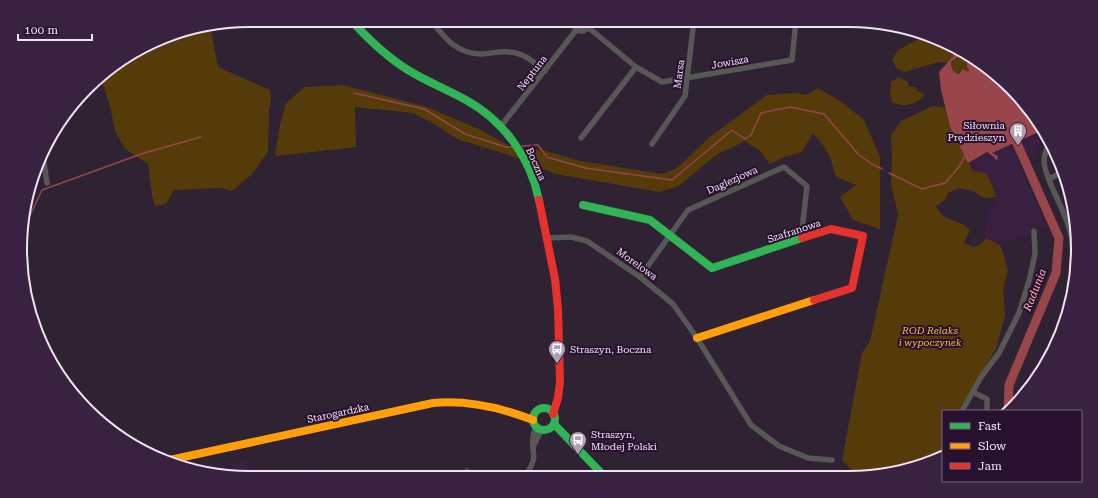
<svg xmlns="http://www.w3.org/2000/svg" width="1098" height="498" viewBox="0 0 1098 498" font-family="'Roboto Serif',serif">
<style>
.built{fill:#391f40}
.green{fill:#563b0a}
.water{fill:#98464c;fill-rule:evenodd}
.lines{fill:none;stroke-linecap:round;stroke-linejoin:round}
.stream{stroke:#98464c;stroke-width:1.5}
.river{stroke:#98464c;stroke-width:9}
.street{stroke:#575856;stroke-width:5.5}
.fast{stroke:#30b455;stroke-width:8}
.slow{stroke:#ff9f0a;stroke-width:8}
.jam{stroke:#e5322d;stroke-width:8}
.labels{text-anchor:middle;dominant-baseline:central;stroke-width:4;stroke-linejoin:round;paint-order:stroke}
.street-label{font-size:10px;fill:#f2e2f6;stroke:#28112f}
.poi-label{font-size:10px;fill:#f2e2f6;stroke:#28112f;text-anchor:start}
.park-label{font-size:10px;font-style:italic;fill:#fdbc49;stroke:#28112f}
.water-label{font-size:11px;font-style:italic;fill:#fbb0b1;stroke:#28112f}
.rim{fill:none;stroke:#f2e2f6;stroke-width:2}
</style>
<rect width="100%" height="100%" fill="#2f2232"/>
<path class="built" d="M1041,131L1042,134L1041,136L1042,139L1035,155V159L1033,160L1032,155L1025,150L1016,154V156L1046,226L1013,240L1001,246L986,238L984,234L988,216L996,197L973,171L968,163L987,152L997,160L998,156L991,153Z
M1030,370L1041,371L1031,388L1024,395L1023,391Z
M247,460L250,478L234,475L232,463Z"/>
<path class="green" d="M210,26L218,67L270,90L271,99L269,110L268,152L251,175L232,191L221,188L174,190L166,204L155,206L152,195L148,164L125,149L115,131L110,106L100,76L131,58L144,53L147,48L174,33Z
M933,37H936L958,51L948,63L939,62L904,72L896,68L892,59L898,50L919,39Z
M960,56L967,61V67L969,70L968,72C958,74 952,74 951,63Z
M899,77L908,82L909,87H916L917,91L923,93L924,95C918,105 901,108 892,102L890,94L891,82Z
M343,85L427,107L479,129L511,147L546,151L580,161L662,174L677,168L711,136L767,95L796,93L806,95L818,88L843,103L864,120L880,157V229L853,220L840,197L856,185L836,177C831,156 827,149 813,133L802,152L784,157L770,164L760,151L745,141L716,155L679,186L659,192L556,174L509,155L457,139L436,125L413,113L355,107L356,147L275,156L280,125L286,103L305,87Z
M933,106L945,108L950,127L973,171L985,173L990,180L996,197L984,198L973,191L959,188L948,193L945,200L936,206C943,223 959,218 970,230L964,243L973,247L980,245L986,238L1001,246L1008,271L1003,289L1005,316L996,349L959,411H943V457L937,460L879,476H854V473L842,460L862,353L870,341L898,215L891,184L892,156L891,135L901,121Z"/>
<path class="water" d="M958,51L1011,87L1041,131L992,153L998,156L997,161L994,157L987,152L968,163L950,127L941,90L939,72ZM959,56L967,61V67L969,70L968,72L963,69L959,74C953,72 951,69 951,62Z"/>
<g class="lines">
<path class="stream" d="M354,93L424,109L465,134L506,147H512
M522,146L538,145L547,157L585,168L672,180L732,130L745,139L751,135L761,113L790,107L824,114L859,155L872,164L882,169
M889,173L922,189L945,183L959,167L965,156
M24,228L42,190L144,153L201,137"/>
<path class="river" d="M1008,411L1009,385L1056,273L1059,238L1012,132"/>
<path class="street" d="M431,20C444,38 458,55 483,54C492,53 501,51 510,52C524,53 535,63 545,71
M574,20C573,27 576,31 583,31L589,28L590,20
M589,28L636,67L662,82L792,60L796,20
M501,126L577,29
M581,138L636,67
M652,144L685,96L694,20
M1049,144C1045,151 1043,160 1045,168C1051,191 1066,211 1071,235C1074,249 1072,264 1072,278
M43,156L47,183
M1049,179L1063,172
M547,238L571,237L587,241L640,277L673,304L697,338L751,425L779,446L808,458L832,460
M640,277L688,210L784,167L807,186L801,239
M973,392L987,399V411
M962,411L981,377L999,353L1019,313L1029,281L1035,254L1034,231
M534,445L541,430
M467,471L470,477
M535,477L527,473C539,455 531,454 533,437C533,434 535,430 536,427"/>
<path class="fast" d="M351,20C368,39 387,57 408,70C427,82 447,89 466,100C504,121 530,157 539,200
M583,205L650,220L712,268L802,238
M533 419a11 11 0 1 1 22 0a11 11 0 1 1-22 0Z
M554,424L605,477"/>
<path class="slow" d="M697,338L814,300
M165,461L433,403C467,400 502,408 533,420"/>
<path class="jam" d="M539,200L555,279L558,309L560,382L558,398L553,414
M802,238L831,229L863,236L852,288L814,300"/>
</g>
<defs>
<symbol id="building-pin" viewBox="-11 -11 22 30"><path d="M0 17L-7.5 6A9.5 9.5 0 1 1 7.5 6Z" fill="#ae9fb1" stroke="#28112f"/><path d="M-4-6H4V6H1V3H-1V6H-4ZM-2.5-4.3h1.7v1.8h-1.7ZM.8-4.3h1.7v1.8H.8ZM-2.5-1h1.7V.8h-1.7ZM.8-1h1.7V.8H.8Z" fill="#fff"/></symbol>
<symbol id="bus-pin" viewBox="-11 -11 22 30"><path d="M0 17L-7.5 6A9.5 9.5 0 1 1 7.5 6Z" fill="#ae9fb1" stroke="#28112f"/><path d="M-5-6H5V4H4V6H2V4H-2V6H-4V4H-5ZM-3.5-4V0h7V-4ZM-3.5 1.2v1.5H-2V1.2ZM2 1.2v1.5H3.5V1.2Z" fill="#fff"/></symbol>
</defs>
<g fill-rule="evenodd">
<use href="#building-pin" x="1008" y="121" width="20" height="27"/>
<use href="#bus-pin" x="547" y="339" width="20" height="27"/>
<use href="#bus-pin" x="568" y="430" width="20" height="27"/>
</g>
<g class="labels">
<g class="street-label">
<text transform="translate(730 62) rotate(-10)">Jowisza</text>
<text transform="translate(532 73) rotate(-52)">Neptuna</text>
<text transform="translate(679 74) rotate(-82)">Marsa</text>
<text transform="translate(536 164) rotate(66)">Boczna</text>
<text transform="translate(732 180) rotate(-24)">Daglezjowa</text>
<text transform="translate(794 231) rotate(-18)">Szafranowa</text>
<text transform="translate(637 264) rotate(36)">Morelowa</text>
<text transform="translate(338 413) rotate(-12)">Starogardzka</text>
</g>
<g class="poi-label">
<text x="1005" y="125" text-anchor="end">Siłownia<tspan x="1005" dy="12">Prędzieszyn</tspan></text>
<text x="570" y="349">Straszyn, Boczna</text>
<text x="591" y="434">Straszyn,<tspan x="591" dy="12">Młodej Polski</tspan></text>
</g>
<g class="park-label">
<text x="930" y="330">ROD Relaks<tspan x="930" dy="12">i wypoczynek</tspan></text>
</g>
<g class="water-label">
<text transform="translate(1035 290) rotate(-68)">Radunia</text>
</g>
</g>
<path d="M0 0H1098V498H0ZM249 27H849A222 222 0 0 1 1071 249V249A222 222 0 0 1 849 471H249A222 222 0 0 1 27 249V249A222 222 0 0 1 249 27Z" fill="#38223f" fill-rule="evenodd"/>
<path class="rim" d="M249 27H849A222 222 0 0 1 1071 249V249A222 222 0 0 1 849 471H249A222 222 0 0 1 27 249V249A222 222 0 0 1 249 27Z"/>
<rect x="942" y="410" width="140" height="72" fill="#28112f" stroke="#79657f"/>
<rect x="950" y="423" width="20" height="6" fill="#30b455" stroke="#79657f"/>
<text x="978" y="430" font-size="12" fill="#f2e2f6">Fast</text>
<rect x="950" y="443" width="20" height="6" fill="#ff9f0a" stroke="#79657f"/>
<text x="978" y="450" font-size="12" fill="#f2e2f6">Slow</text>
<rect x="950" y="463" width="20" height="6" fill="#e5322d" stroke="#79657f"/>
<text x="978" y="470" font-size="12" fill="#f2e2f6">Jam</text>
<path d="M18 34v6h74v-6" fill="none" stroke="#f2e2f6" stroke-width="2"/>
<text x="24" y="34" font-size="12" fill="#f2e2f6" stroke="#28112f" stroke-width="3" paint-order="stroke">100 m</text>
</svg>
